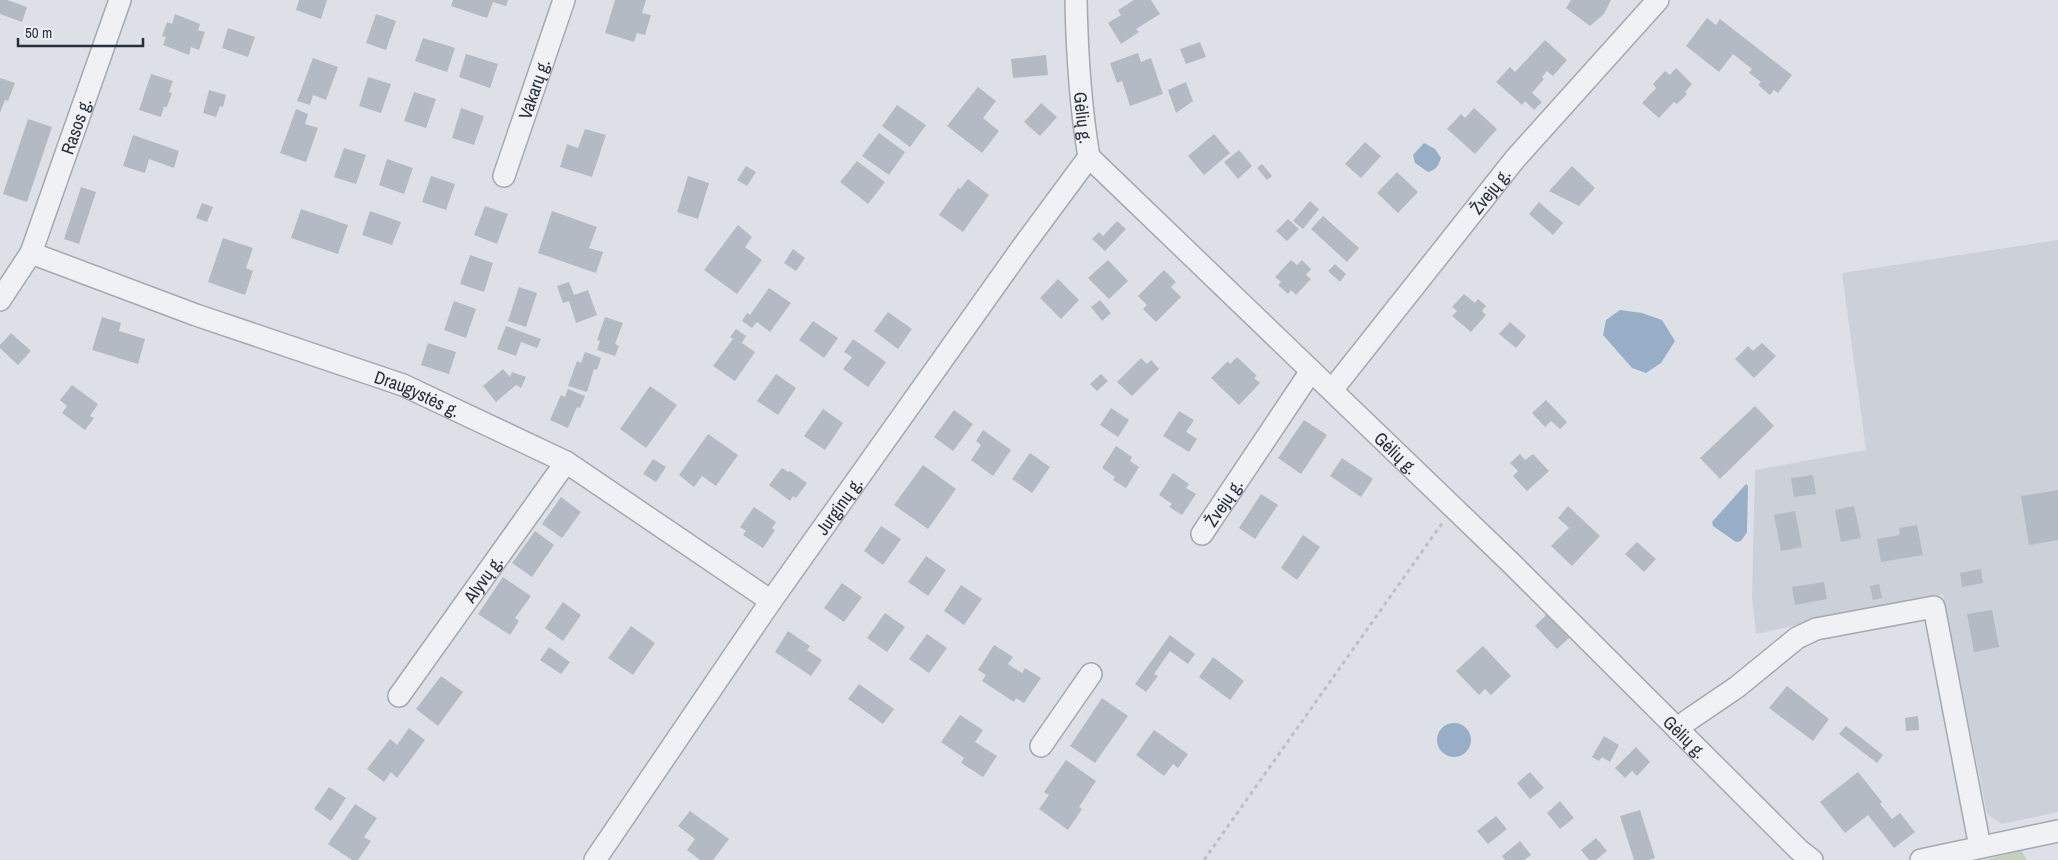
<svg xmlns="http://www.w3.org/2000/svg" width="2058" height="860" viewBox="0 0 2058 860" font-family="'Archivo Narrow',sans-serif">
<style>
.built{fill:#cbd0d9}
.green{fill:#c3d0be}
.water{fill:#98aec7}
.building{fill:#b4bac3}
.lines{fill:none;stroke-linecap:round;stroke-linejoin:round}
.minor-casing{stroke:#a3a8b1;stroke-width:24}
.path{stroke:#bcbfc5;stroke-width:3;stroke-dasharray:4 4;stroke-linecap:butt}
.minor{stroke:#f0f1f5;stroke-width:21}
.labels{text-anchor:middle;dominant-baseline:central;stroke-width:4;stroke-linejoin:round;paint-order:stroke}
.street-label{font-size:18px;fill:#272f3d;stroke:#ecf0f4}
</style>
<rect width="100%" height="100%" fill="#dde1e7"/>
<path class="built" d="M2058,240V812L2002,824L1987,814L1943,594L1756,634L1752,598L1755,470L1866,450L1842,273Z"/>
<path class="green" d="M2021,850L2027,860H1985Z"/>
<path class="water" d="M1424,143L1435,149L1441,158C1438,166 1436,170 1428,172L1415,163L1413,155Z
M1620,310L1642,313L1662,320L1675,341L1661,363L1646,373L1632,368L1603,335L1606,320Z
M1746,484L1748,486L1747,532L1741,541L1736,542L1713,526L1712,522Z
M1437 740a17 17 0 1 1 34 0a17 17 0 1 1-34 0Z"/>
<path class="building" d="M0,0H7L27,7L22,22L0,14Z
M299,0H327L321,19L296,10Z
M453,0H508L506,6L493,2L487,18L451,6Z
M615,0H646L642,13L651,15L645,35L637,33L634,42L605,33Z
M1134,0H1151L1160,14L1136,29L1139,32L1121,44L1108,23L1121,15L1118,10Z
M1571,0H1611L1604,14L1590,26L1566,8Z
M175,14L200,24L198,30L205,32L199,50L191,47L189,55L163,45L166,37L162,36L167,22L172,24Z
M376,14L396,21L386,50L366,43Z
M1707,18L1716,25L1720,19L1792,75L1778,93L1774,90L1770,95L1758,85L1761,82L1749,73L1752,69L1733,54L1719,72L1686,46Z
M228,28L255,37L248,57L222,48Z
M423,38L455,48L447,72L415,61Z
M1545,40L1567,60L1553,76L1547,71L1542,77L1544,79L1532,93L1542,102L1534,110L1525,101L1522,105L1496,82L1510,67L1515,72Z
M1200,42L1206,57L1186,64L1180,49Z
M1138,53L1141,62L1151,58L1163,94L1130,106L1122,81L1117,83L1110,63Z
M466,54L498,64L490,88L459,77Z
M1046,55L1048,75L1013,78L1011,59Z
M313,58L338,67L326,100L313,95L310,105L297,101Z
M1676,68L1692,84L1685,92L1687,94L1677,104L1674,102L1659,118L1642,103L1656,88L1653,84L1665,71L1670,75Z
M151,74L173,81L169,92L172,93L167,107H164L161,117L139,110Z
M368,77L391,84L381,113L359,106Z
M0,78L15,83L8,101L5,100L0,113Z
M1186,82L1193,101L1176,113L1168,90Z
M978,87L996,101L983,118L999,131L982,153L947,126Z
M209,90L226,95L223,107L220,106L216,117L203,113Z
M414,92L436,99L426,128L404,121Z
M1041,103L1057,117L1040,136L1024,122Z
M897,105L926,125L910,147L882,126Z
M461,108L484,116L474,145L452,138Z
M1474,108L1497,129L1475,154L1447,129L1461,114L1465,118Z
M296,109L308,114L305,124L318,128L306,162L280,153Z
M28,119L52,127L27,202L3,194Z
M585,129L606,135L592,177L560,167L567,144L578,148Z
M879,133L905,152L889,175L862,156Z
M1214,134L1230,153L1204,175L1188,156Z
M133,135L179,151L174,168L149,159L145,173L123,166Z
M1365,142L1381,156L1361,178L1345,164Z
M344,148L366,155L356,184L334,177Z
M1239,150L1252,166L1238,179L1224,162Z
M387,159L413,168L404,194L379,185Z
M857,161L885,182L868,204L840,182Z
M1262,164L1272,176L1267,180L1257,168Z
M746,166L756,172L747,186L737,180Z
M1572,166L1595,188L1579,206L1549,191Z
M1397,172L1418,192L1398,213L1377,193Z
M431,176L455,184L446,210L422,202Z
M688,176L709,183L698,219L677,212Z
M968,179L989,195L963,232L939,215L958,188L960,189Z
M81,187L96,192L79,244L64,239Z
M1310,201L1319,209L1303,229L1293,221Z
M1539,202L1563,223L1553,235L1529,214Z
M202,203L213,207L207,222L196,218Z
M485,206L508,214L497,244L474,235Z
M301,209L348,225L338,254L291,238Z
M370,211L401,222L392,245L362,235Z
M552,211L597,227L589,248L603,252L596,273L538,253Z
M1323,216L1359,248L1347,262L1311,229Z
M1288,219L1299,229L1287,241L1276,231Z
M1117,221L1126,229L1105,251L1092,239L1099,232L1103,236Z
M738,225L752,237L745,247L762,260L737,294L704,270Z
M223,238L253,248L246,268L253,271L245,295L208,282Z
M793,249L805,258L796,271L784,263Z
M470,255L493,263L484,292L460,284Z
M1108,260L1128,281L1109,299L1088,278Z
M1291,260L1297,265L1302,260L1311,269L1306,275L1311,279L1296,295L1291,290L1288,294L1278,285L1281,282L1275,277Z
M1335,264L1346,274L1340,282L1328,271Z
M1164,270L1176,282L1171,287L1181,297L1156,322L1143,309L1147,305L1138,296Z
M1058,279L1079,300L1061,319L1040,298Z
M569,282L574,295L588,290L597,315L576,323L569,301L563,303L557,286Z
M519,287L537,293L526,327L508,321Z
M769,288L791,303L770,332L757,322L752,328L742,321L747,313L750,315Z
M1464,294L1475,303L1478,299L1486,306L1482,311L1486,315L1471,332L1452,316L1457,311L1452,307Z
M1100,300L1111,313L1102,321L1091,307Z
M454,301L476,309L466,338L444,330Z
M888,312L912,329L898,349L874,331Z
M102,317L121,323L119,331L145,339L138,364L92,350Z
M605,317L623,323L615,344L619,346L615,356L597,350L600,341L597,340Z
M813,321L838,338L824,358L799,340Z
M1510,322L1526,336L1516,348L1499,334Z
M506,326L541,339L537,348L521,342L516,356L497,349Z
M736,329L746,336L742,343L755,352L735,381L713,366L733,339L730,337Z
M11,333L31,351L18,365L0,348V345Z
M853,339L886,362L868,387L843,369L852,357L844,352Z
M428,343L456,352L449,374L421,365Z
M1762,343L1776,356L1754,378L1735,359L1748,346L1753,351Z
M585,352L601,358L597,370L594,369L587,392L568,386L577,361L581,363Z
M1237,357L1257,376L1254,378L1260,383L1239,405L1211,378L1228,361L1230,364Z
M1141,358L1147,364L1151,360L1159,369L1132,396L1117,382Z
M503,369L510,377L512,372L526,377L521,388L516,385L496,402L483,386Z
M776,374L796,388L778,415L757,401Z
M1101,374L1108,381L1097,391L1090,384Z
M72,385L98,404L90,416L94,418L85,430L62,413L67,406L60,400Z
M650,386L677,405L646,448L620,429Z
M568,389L585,396L580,408L577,407L568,428L550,420L561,395L565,397Z
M1546,400L1567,422L1560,429L1551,421L1545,427L1532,413Z
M1755,406L1774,426L1720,479L1700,458Z
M1111,408L1129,420L1118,437L1100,425Z
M823,409L843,423L825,450L804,436Z
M954,410L973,424L953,451L934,437Z
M1179,411L1194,420L1186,432L1197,439L1189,452L1163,436Z
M1304,420L1327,435L1301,474L1278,458Z
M983,430L1011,450L993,476L971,460L981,445L976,441Z
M708,434L738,455L716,486L702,476L694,487L679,475Z
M1116,446L1132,457L1130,461L1139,467L1126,488L1113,480L1115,477L1102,468Z
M1030,453L1050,467L1032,493L1012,479Z
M1520,454L1525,460L1533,454L1549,471L1527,491L1513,476L1518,471L1510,463Z
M1342,458L1373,479L1361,497L1330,476Z
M653,459L666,467L656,482L643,474Z
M923,465L956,489L928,529L894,505Z
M782,468L788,472L790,471L807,483L796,498L793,496L790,501L769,485Z
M1173,473L1189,484L1186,488L1196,494L1182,515L1169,507L1172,504L1159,495Z
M1813,475L1816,494L1794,497L1791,478Z
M2058,490V540L2029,545L2021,496Z
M1261,494L1278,505L1255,539L1239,528Z
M561,497L581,512L562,538L542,524Z
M1568,506L1600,536L1572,566L1551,546L1569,528L1558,518Z
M1854,506L1861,538L1841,542L1835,510Z
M754,507L776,522L772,528L775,530L763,548L743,535L746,531L740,527Z
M1795,511L1802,547L1781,551L1774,515Z
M1917,525L1923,555L1881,562L1877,539L1900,535L1899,528Z
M881,526L901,539L883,565L864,551Z
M535,531L554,545L532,577L512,563Z
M1303,535L1320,547L1297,580L1281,568Z
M1637,542L1656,559L1644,572L1625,554Z
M926,556L946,570L928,596L908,582Z
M1981,569L1983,583L1962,587L1960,573Z
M503,577L531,596L515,618L519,621L510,635L478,614Z
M1824,582L1827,599L1795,605L1792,587Z
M842,583L862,597L844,622L824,608Z
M1879,584L1882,598L1873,600L1870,586Z
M961,585L982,599L964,625L944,611Z
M563,602L581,615L563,641L545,628Z
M1992,610L1999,647L1974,652L1967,614Z
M885,613L905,627L887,652L867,638Z
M1548,613L1570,637L1557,649L1535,626Z
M631,626L655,643L633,675L608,658Z
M788,631L810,646L807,650L822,660L811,676L775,652Z
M927,634L947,648L929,673L909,659Z
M1170,635L1195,654L1188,664L1170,651L1154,674L1158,676L1146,692L1135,684Z
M994,645L1013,657L1008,664L1022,673L1025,668L1041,678L1024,703L1016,698L1014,702L982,681L986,675L978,670Z
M1483,646L1511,676L1491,695L1485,689L1479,695L1456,671Z
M549,647L570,662L561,674L540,660Z
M1213,657L1244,681L1230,700L1199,677Z
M441,676L463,692L438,726L416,709Z
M859,684L894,709L883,724L848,699Z
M1787,686L1829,719L1813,741L1769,708Z
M1102,698L1128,716L1095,763L1070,746Z
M960,715L983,730L975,742L997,756L983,777L961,763L964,758L941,742Z
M1918,716L1919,730L1906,731L1905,718Z
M1846,726L1883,755L1877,763L1839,734Z
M409,728L425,740L397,778L391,772L384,782L367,769L390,739L397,745Z
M1154,730L1188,754L1178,768L1173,764L1164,776L1136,755Z
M1604,736L1619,745L1610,762L1602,757L1599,761L1592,757Z
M1636,747L1650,762L1637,776L1632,771L1625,778L1615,768Z
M1066,760L1096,781L1079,807L1082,809L1068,830L1039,809L1049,795L1044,792Z
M1530,772L1544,788L1530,799L1517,783Z
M1858,772L1882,802L1880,804L1892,819L1900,813L1915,832L1894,848L1868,815L1845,833L1820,802Z
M329,787L346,798L331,821L314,809Z
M1560,801L1574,818L1560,829L1547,813Z
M355,804L377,818L364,837L371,841L358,860H352L328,844Z
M1640,810L1655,858L1649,860H1634L1620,816Z
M690,811L729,839L713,860H700L687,850L695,839L678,826Z
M1496,816L1507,829L1488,844L1477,831Z
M1596,838L1607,851L1596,860H1589L1581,850Z
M1520,841L1531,855L1524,860H1505L1502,856Z"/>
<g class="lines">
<defs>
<g id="minor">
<path id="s1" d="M1076,0C1077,53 1080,104 1089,157L1510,562L1799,850L1812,860"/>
<path id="s2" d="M504,176L564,0"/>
<path id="s3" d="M31,253L196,315L403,385L566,462L771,601"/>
<path id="s4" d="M0,300L31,253L120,0"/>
<path id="s5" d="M1332,390L1515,159L1658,0"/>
<path id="s6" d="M1202,534L1311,371"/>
<path id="s7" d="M399,696L566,462"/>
<path d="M1678,730L1687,721L1737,687L1797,638L1816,629L1934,607L1980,847"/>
<path d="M1041,746L1091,674"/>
<path id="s8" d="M595,860L771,601L1021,249L1089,157"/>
<path d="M1921,860L2058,831"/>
</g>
</defs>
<use href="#minor" class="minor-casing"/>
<path class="path" d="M1204,860L1443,522"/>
<use href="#minor" class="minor"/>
</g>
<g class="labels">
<g class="street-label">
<text stroke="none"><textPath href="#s2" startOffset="92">Vakarų g.</textPath></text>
<text stroke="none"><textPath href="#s1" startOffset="118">Gėlių g.</textPath></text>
<text stroke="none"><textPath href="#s4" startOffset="191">Rasos g.</textPath></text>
<text stroke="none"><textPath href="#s5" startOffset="254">Žvejų g.</textPath></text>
<text stroke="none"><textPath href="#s3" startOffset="411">Draugystės g.</textPath></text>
<text stroke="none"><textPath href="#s1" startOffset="584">Gėlių g.</textPath></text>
<text stroke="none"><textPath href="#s6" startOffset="38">Žvejų g.</textPath></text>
<text stroke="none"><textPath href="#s8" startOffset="430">Jurginų g.</textPath></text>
<text stroke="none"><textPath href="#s7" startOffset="144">Alyvų g.</textPath></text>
<text stroke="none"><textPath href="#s1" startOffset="989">Gėlių g.</textPath></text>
</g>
</g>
<path d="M18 38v8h125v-8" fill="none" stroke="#272f3d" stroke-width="2.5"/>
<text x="25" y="38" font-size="15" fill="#272f3d" stroke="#ecf0f4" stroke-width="4" paint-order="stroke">50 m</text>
</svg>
